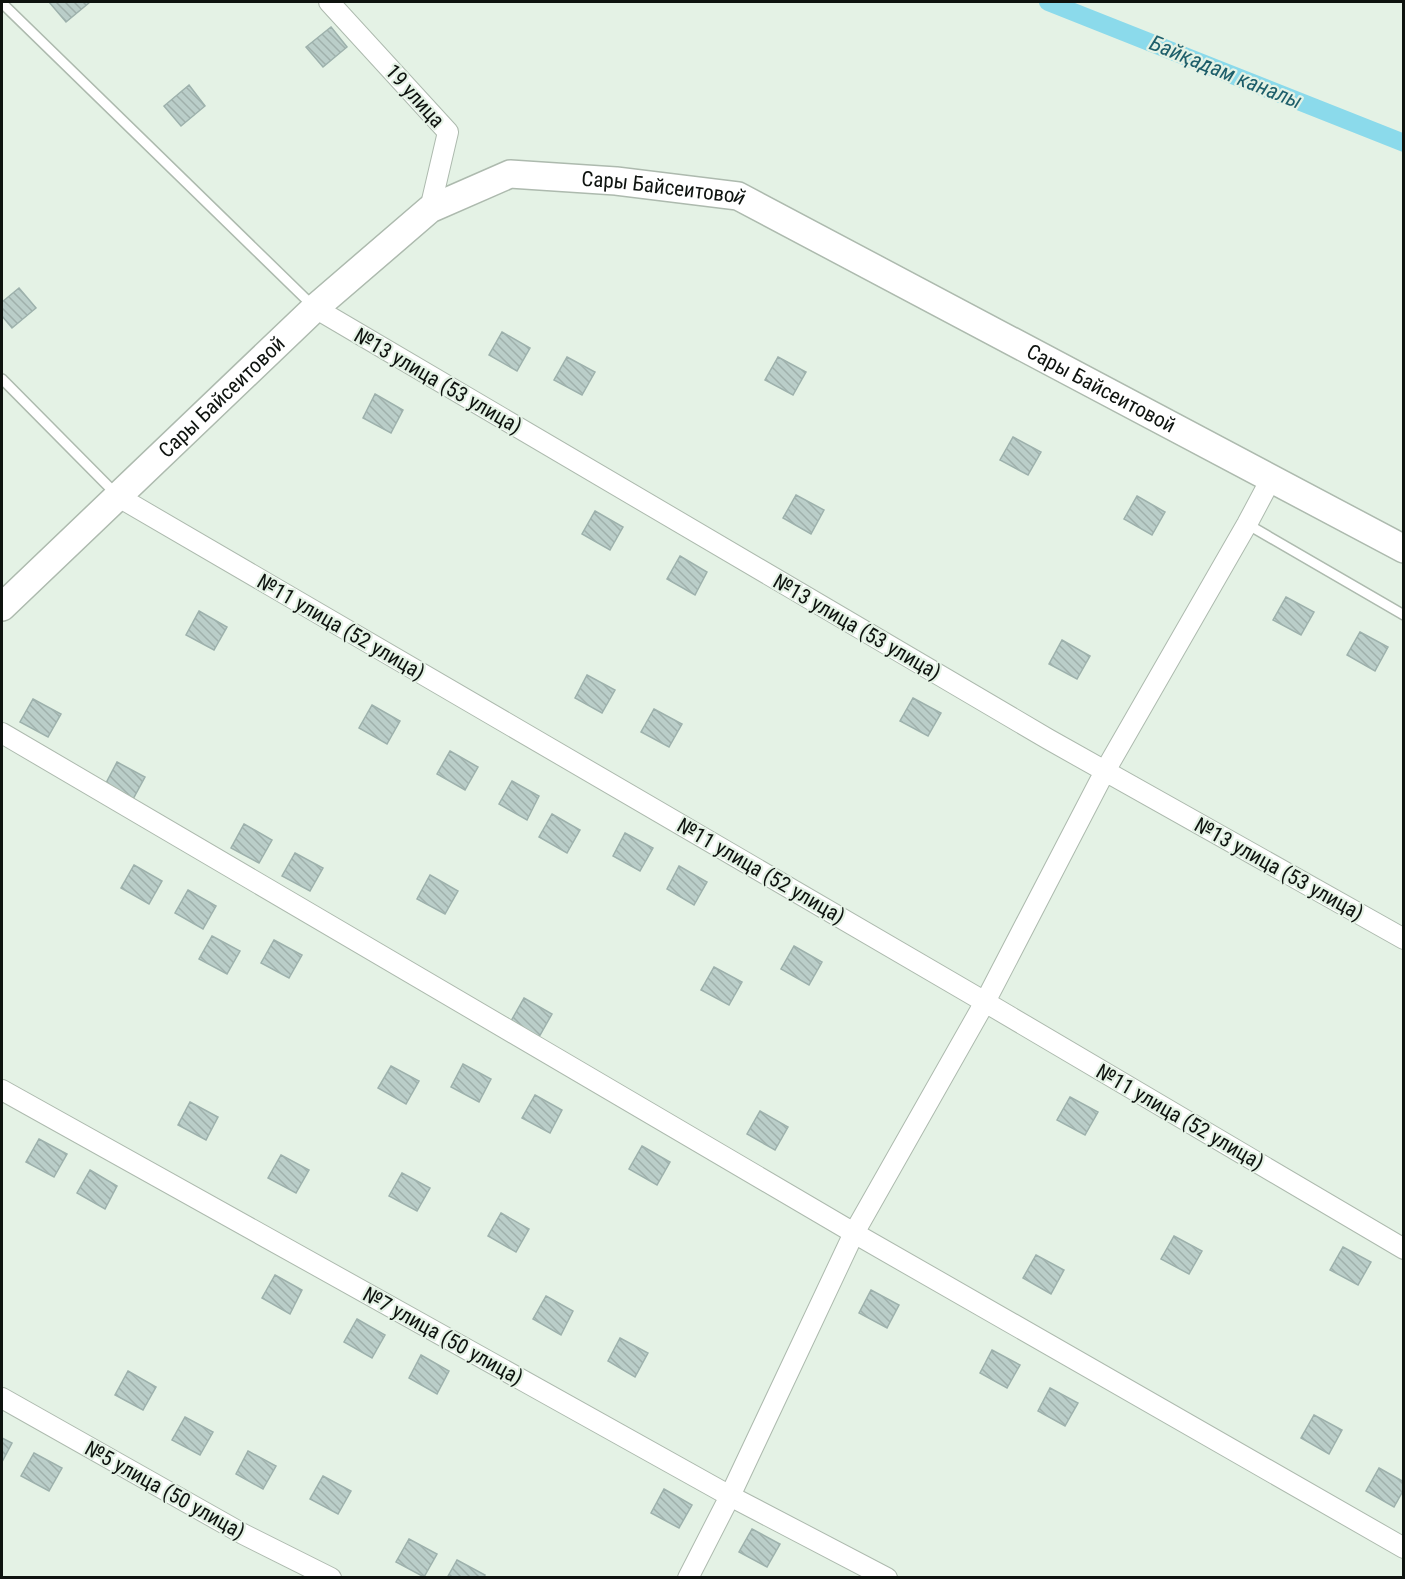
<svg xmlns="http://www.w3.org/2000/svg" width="1405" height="1579" viewBox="0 0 1405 1579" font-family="'Roboto Condensed',sans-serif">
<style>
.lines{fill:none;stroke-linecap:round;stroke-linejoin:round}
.canal{stroke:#8bdaeb;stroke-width:18}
.building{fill:url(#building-back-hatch);stroke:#9db1ac;stroke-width:1.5}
.lane-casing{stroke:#adbaae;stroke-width:12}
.street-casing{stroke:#adbaae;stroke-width:22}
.secondary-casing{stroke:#adbaae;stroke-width:30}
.lane{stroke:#fff;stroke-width:9}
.street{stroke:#fff;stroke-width:20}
.secondary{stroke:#fff;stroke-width:27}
.labels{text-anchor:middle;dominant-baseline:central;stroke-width:4.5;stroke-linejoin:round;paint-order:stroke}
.street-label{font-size:21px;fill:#0e130f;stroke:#e4f2e5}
.water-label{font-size:22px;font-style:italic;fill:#1d5e6a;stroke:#e4f2e5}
</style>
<defs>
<pattern id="building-back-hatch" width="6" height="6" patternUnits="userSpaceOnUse" patternTransform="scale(1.5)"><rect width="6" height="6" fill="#bacec9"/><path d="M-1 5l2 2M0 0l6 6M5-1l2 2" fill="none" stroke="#9fb0ab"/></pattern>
</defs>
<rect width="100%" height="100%" fill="#e4f2e5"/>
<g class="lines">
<path class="canal" d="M1048,2L1404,143"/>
</g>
<path class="building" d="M49,2H90L66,22Z
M331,27L347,47L323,67L306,47Z
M189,85L205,106L181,126L164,106Z
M19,288L36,308L12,328L2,316V302Z
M502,332L530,348L517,371L489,355Z
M567,357L595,372L582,395L554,380Z
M778,357L806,372L793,395L765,380Z
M375,394L403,410L391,433L363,418Z
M1013,437L1041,452L1028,475L1000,460Z
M796,495L824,510L811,534L783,518Z
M1137,496L1165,512L1152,535L1124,519Z
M595,511L623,527L610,550L582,534Z
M680,556L707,572L695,595L667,579Z
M1286,597L1314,612L1301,635L1273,620Z
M199,611L227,627L214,650L186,635Z
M1360,632L1388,647L1375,671L1347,655Z
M1062,640L1090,656L1077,679L1049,664Z
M587,675L615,690L602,713L575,698Z
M913,698L941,713L928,736L900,721Z
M33,699L61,714L48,737L20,722Z
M372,705L400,721L387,744L359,728Z
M654,709L682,724L669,747L641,732Z
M450,751L478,767L465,790L437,774Z
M117,762L145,777L132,801L105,785Z
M512,781L539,796L527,820L499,804Z
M552,814L580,830L567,853L539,837Z
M244,824L272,840L259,863L231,848Z
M625,833L653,848L640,871L613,856Z
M295,853L323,868L310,891L282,876Z
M134,865L162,881L149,904L121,888Z
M679,866L707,882L694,905L667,889Z
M430,875L458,891L445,914L417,899Z
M188,890L216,906L203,929L175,913Z
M212,936L240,951L227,974L199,959Z
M274,940L302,955L289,978L261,963Z
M794,946L822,962L809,985L781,969Z
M714,967L742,982L729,1005L701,990Z
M524,998L552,1014L539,1037L511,1021Z
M463,1064L491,1079L479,1102L451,1087Z
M391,1066L419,1081L406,1104L378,1088Z
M535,1095L562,1110L550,1133L522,1118Z
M1070,1097L1098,1112L1085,1135L1057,1120Z
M190,1102L218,1117L206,1140L178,1125Z
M760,1111L788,1127L775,1150L747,1134Z
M39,1139L67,1154L54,1177L26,1162Z
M642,1146L670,1162L657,1185L629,1169Z
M281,1155L309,1170L296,1193L268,1178Z
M90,1170L117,1186L105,1209L77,1193Z
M402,1173L430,1188L417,1211L389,1196Z
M501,1213L529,1229L516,1252L488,1236Z
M1174,1236L1202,1251L1189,1274L1161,1259Z
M1343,1247L1371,1262L1358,1285L1330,1270Z
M1036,1255L1064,1270L1051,1294L1023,1278Z
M275,1275L302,1290L290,1314L262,1298Z
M871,1290L899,1305L887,1328L859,1313Z
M546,1296L573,1311L561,1335L533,1319Z
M357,1319L385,1335L372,1358L344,1342Z
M620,1338L648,1353L635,1377L608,1361Z
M992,1350L1020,1365L1007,1388L980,1373Z
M421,1355L449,1371L437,1394L409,1378Z
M128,1371L156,1387L143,1410L115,1395Z
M1050,1388L1078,1403L1065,1426L1038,1411Z
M1314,1415L1342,1430L1329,1454L1301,1438Z
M185,1417L213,1432L200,1455L172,1440Z
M2,1438L12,1443L2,1462Z
M248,1451L276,1466L263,1489L236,1474Z
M34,1453L62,1468L49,1491L21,1476Z
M1379,1468L1404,1482V1489L1394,1507L1366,1491Z
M323,1476L351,1491L338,1514L310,1499Z
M664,1489L692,1505L679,1528L651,1513Z
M752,1529L780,1544L767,1567L739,1552Z
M409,1539L437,1554L424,1577L396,1562Z
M457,1560L485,1575L483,1578H447Z"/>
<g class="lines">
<defs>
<path id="lane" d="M2,3L314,307
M2,379L116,494
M1247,524L1404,615"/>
<path id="street" d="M329,2L448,132L430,209
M315,308L1048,739L1404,939
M117,496L985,1002L1404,1249
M2,733L854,1233L1404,1548
M2,1090L730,1496L887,1578
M2,1398L243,1534L331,1578
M688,1578L730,1496L854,1233L985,1002L1105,771L1247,524L1271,479"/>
<g id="secondary">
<path id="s1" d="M2,607L315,308L430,209L510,174L616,181L738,196L1404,549"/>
</g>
</defs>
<use href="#lane" class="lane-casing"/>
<use href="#street" class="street-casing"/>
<use href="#secondary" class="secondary-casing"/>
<use href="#lane" class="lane"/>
<use href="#street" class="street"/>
<use href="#secondary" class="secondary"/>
</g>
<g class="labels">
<g class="street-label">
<text transform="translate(415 96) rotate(48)">19 улица</text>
<text stroke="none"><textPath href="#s1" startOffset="826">Сары Байсеитовой</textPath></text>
<text transform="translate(438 381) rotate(30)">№13 улица (53 улица)</text>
<text stroke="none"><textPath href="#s1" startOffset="1312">Сары Байсеитовой</textPath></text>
<text stroke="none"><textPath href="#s1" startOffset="304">Сары Байсеитовой</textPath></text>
<text transform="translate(341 627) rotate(30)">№11 улица (52 улица)</text>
<text transform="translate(857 627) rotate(30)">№13 улица (53 улица)</text>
<text transform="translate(1279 869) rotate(29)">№13 улица (53 улица)</text>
<text transform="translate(761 871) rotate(30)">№11 улица (52 улица)</text>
<text transform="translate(1180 1117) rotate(30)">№11 улица (52 улица)</text>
<text transform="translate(443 1336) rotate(29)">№7 улица (50 улица)</text>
<text transform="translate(165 1490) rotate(29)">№5 улица (50 улица)</text>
</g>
<g class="water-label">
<text transform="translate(1226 72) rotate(22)">Байқадам каналы</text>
</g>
</g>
<rect width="1405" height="1579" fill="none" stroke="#0e130f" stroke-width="6"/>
</svg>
